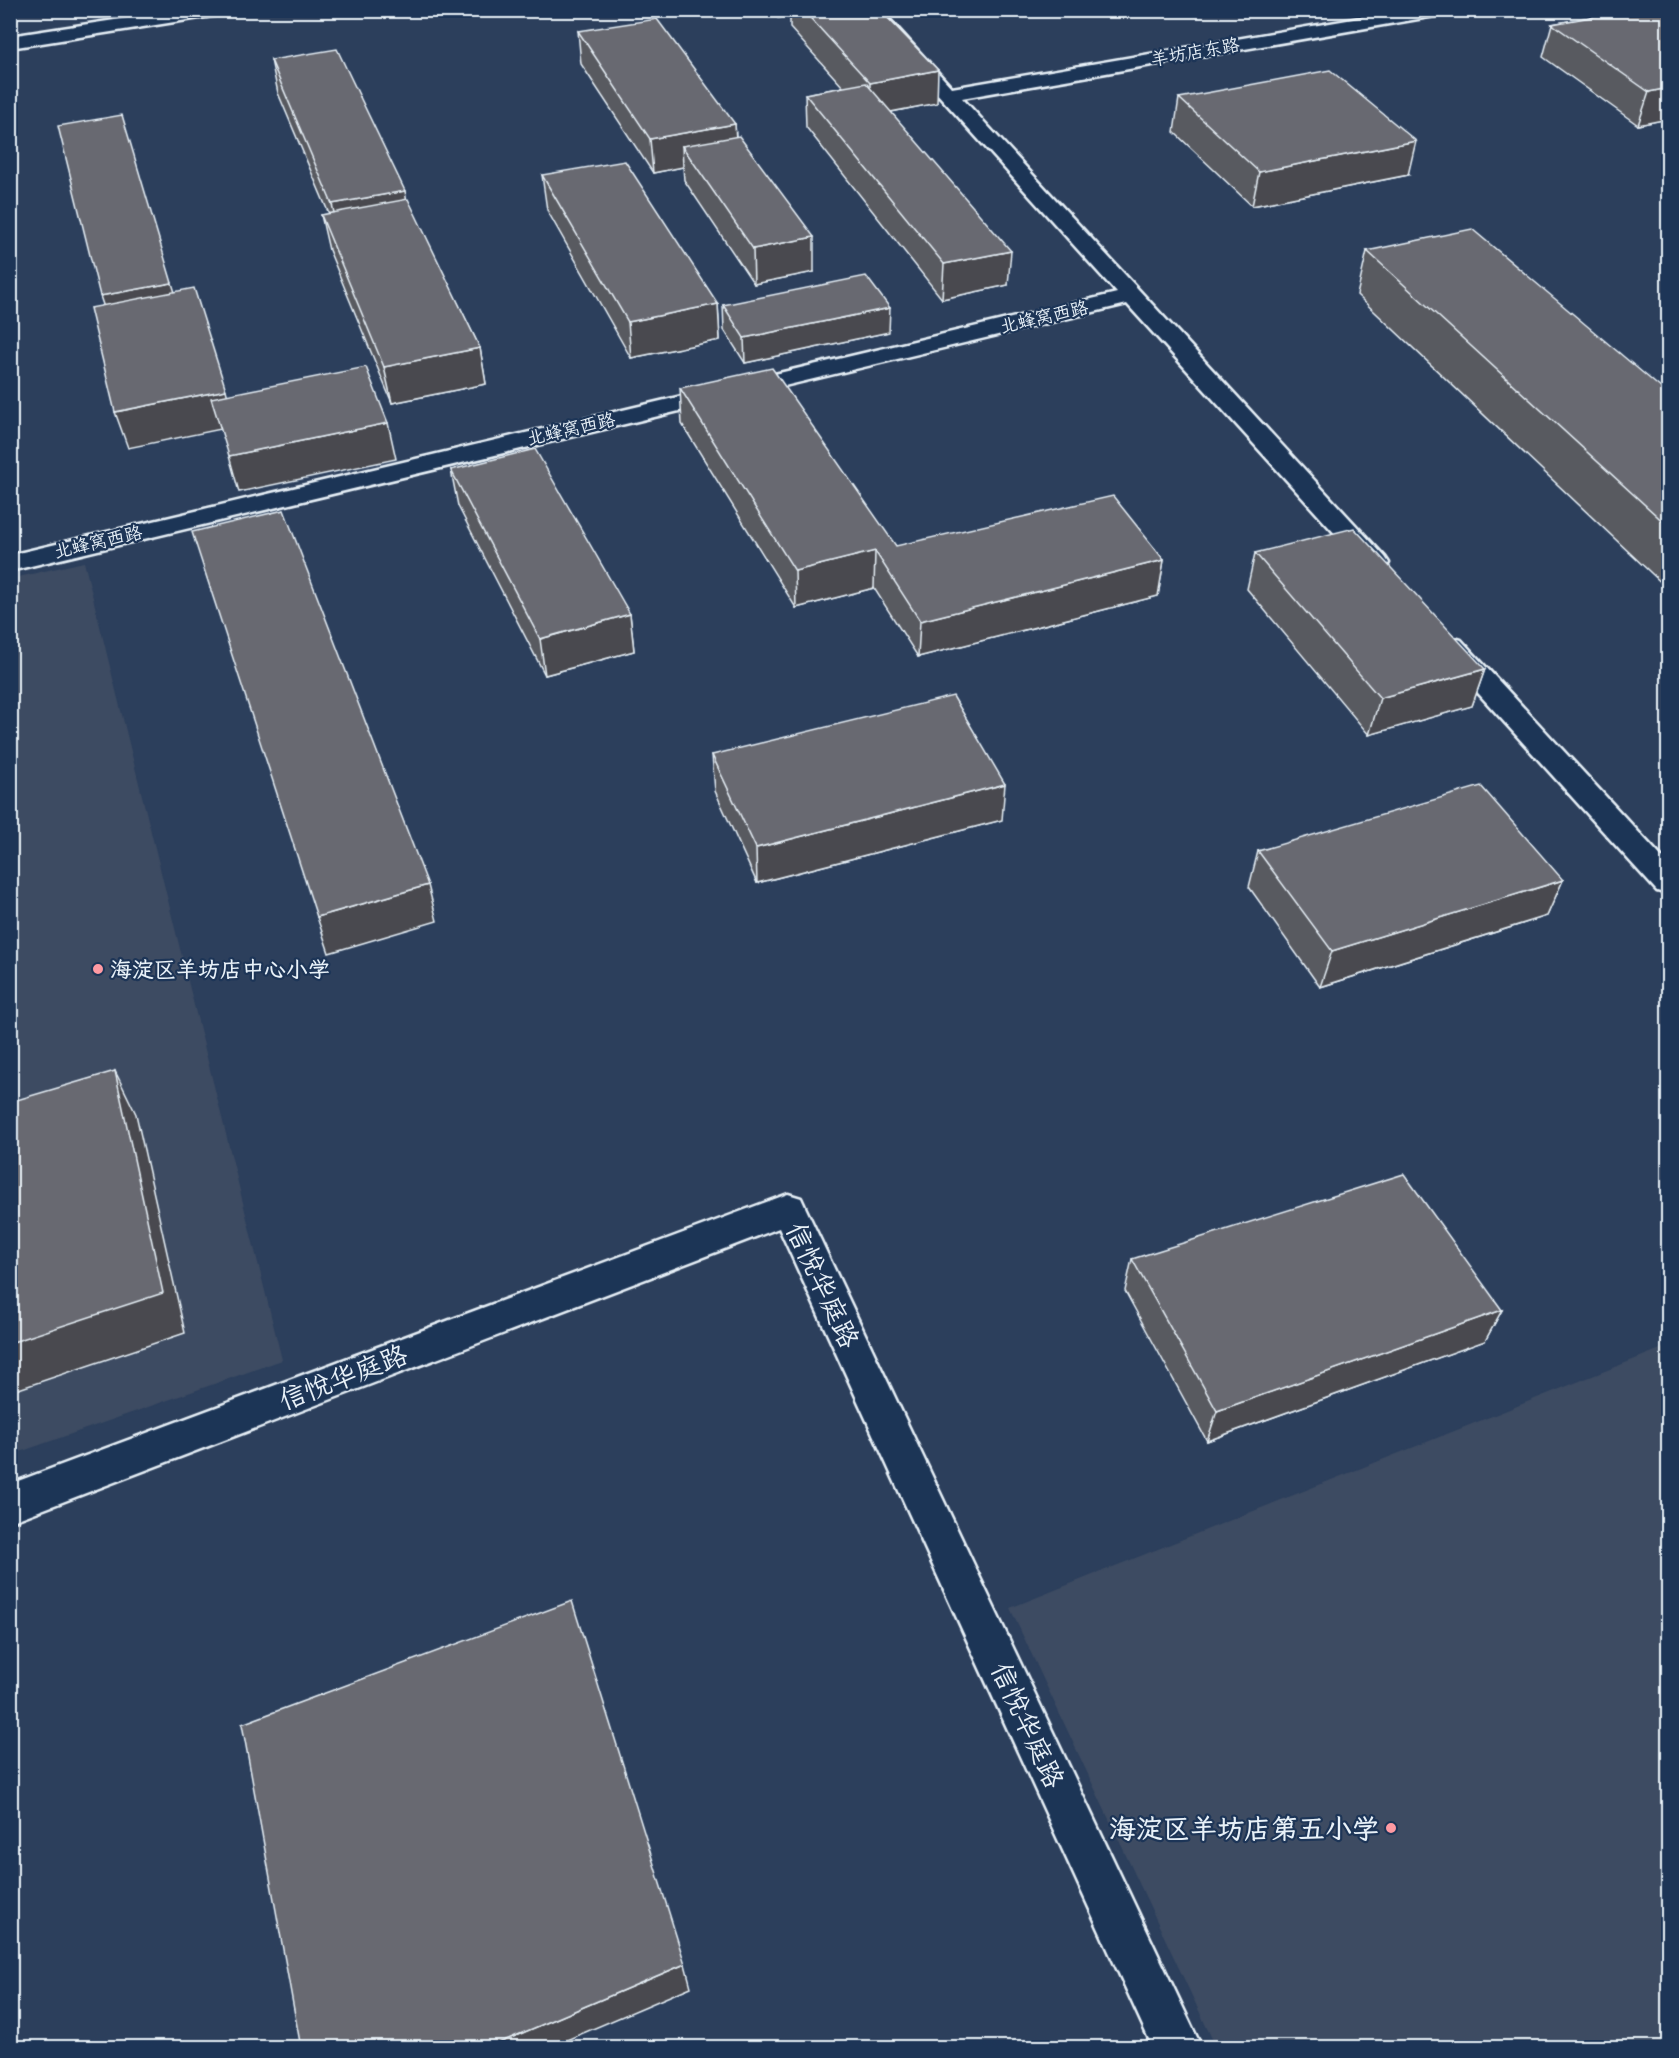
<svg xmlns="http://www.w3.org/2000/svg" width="1679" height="2058" viewBox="0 0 1679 2058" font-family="'Shantell Sans','LXGW WenKai TC',sans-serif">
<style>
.built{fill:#3e4c62}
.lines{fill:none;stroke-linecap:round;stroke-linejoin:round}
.street-casing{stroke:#e8f1f8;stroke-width:5}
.street{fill:#1d3557;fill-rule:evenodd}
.wall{fill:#595a61;stroke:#e8f1f8;stroke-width:1.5}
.shaded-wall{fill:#494a4f;stroke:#e8f1f8;stroke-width:1.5}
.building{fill:#686971;stroke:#e8f1f8;stroke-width:1.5}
.poi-dot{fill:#ff9aa2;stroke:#1d3557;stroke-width:2}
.labels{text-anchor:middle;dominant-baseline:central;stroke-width:4.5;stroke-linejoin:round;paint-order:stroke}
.far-street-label{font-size:18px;fill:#e8f1f8;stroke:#1d3557}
.poi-label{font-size:22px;font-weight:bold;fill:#e8f1f8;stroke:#1d3557;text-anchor:start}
.near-street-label{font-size:27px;fill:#e8f1f8;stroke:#1d3557}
.near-poi-label{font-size:27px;font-weight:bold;fill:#e8f1f8;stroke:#1d3557;text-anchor:end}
</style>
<rect width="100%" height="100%" fill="#2c3f5c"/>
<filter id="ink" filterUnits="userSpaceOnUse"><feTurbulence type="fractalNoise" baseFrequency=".0167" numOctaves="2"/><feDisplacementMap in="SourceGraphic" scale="12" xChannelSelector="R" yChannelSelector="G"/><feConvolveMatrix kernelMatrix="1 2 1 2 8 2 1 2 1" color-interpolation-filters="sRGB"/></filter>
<g filter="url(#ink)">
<path class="built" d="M84,562L282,1360L11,1455L10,579Z
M1668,1346V2047H1216L1010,1608Z"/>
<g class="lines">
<defs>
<path id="street" d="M180,10H228L219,15L10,48V36Z
M862,10H881L952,88L1406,10H1450L1441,15L962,98L1385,557L1389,563L1385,569L1376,571L1367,569L1127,304L10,571V555L1117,293Z
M1451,637L1461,640L1668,864V894L1657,891L1441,652L1437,646L1441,640Z
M788,1194L801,1198L806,1209L1202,2048H1153L779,1228L10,1522V1484Z"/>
</defs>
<use href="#street" class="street-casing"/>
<use href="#street" class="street"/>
</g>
<path class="wall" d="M771,10H880L937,103L891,112L1008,285L942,299L806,127L805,94L843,87L790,28V16L778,18Z
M1630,10L1668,119L1638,125L1543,57L1552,24Z
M578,31L735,124L736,137L814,272L754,284L684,180L683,167L653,173L581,64Z
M271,60L407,200L480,348L486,384L392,403L329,250L321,215L329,214L278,93Z
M1179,98L1408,175L1252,206L1174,132Z
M542,175L718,304L720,340L631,358L547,210Z
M1367,251L1668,394V589L1357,295Z
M723,305L889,332L745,363L724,330Z
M680,388L896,546L1164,560L1158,596L918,657L874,588L796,608L682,424Z
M451,470L630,614L634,651L545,675L458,506Z
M1255,553L1485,669L1472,706L1369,735L1247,589Z
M712,755L1002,820L757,883L715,791Z
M1258,851L1563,880L1547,916L1320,987L1249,887Z
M1132,1259L1502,1310L1485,1341L1207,1441L1125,1291Z"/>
<path class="shaded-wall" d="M777,10H790V16L778,18Z
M938,70L937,103L870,116V83Z
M1668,88V119L1638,125L1649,92Z
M735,124L737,157L682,146L683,167L653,173L650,139Z
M1416,141L1408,175L1252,206L1259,172Z
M405,191L411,226L340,239L332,204Z
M814,237V272L754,284L753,249Z
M1011,251L1008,285L942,299L944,264Z
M172,283L183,318L112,331L100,296Z
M718,304L720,340L631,358L628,322Z
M890,308L889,332L745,363L744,338Z
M480,348L486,384L392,403L384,367Z
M226,390L236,426L128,448L115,412Z
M388,423L396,459L239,492L229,456Z
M875,551L874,588L796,608L795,571Z
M1164,560L1158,596L918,657L920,621Z
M630,614L634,651L545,675L540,639Z
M1485,669L1472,706L1369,735L1380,698Z
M1005,784L1002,820L757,883L756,848Z
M1563,880L1547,916L1320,987L1332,951Z
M428,885L437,921L329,953L317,917Z
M115,1071L136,1114L185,1333L10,1392V1343Z
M1502,1310L1485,1341L1207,1441L1217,1411Z
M685,1964L691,1987L548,2048H487Z"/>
<path class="building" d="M803,10H880L938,70L870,83Z
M1630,10H1668V88L1649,92L1552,24Z
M657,19L735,124L650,139L578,31Z
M337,49L405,191L332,204L271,60Z
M1330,70L1416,141L1259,172L1179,98Z
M866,83L1011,251L944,264L805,94Z
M122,115L172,283L100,296L58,126Z
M739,136L814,237L753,249L682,146Z
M625,161L718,304L628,322L542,175Z
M408,199L480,348L384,367L321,215Z
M1472,229L1668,394V526L1367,251Z
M866,276L890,308L744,338L723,305Z
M194,288L226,390L115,412L90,308Z
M366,367L388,423L229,456L211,398Z
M772,368L896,546L1113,496L1164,560L920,621L875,551L795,571L680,388Z
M535,449L630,614L540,639L451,470Z
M284,510L428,885L317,917L192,532Z
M1354,528L1485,669L1380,698L1255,553Z
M953,696L1005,784L756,848L712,755Z
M1481,786L1563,880L1332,951L1258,851Z
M115,1071L163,1293L10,1343V1102Z
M1404,1174L1502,1310L1217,1411L1132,1259Z
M572,1601L685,1964L487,2048H301L242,1724Z"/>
</g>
<g class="poi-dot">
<circle cx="98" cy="969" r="6"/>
<circle cx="1391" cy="1828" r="6"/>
</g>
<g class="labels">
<g class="far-street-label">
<text transform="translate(1195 52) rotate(-10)">羊坊店东路</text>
<text transform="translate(1044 317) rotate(-13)">北蜂窝西路</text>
<text transform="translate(571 429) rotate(-13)">北蜂窝西路</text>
<text transform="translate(98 542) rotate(-13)">北蜂窝西路</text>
</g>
<g class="poi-label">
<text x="110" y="969">海淀区羊坊店中心小学</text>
</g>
<g class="near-street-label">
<text transform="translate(823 1285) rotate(65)">信悦华庭路</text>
<text transform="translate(343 1377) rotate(-21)">信悦华庭路</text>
<text transform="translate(1028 1725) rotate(65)">信悦华庭路</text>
</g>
<g class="near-poi-label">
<text x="1379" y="1828">海淀区羊坊店第五小学</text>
</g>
</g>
<rect width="1679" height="2058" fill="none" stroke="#1d3557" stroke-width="36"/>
<rect x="18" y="18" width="1643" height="2022" fill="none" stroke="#e8f1f8" stroke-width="2" filter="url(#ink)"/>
</svg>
